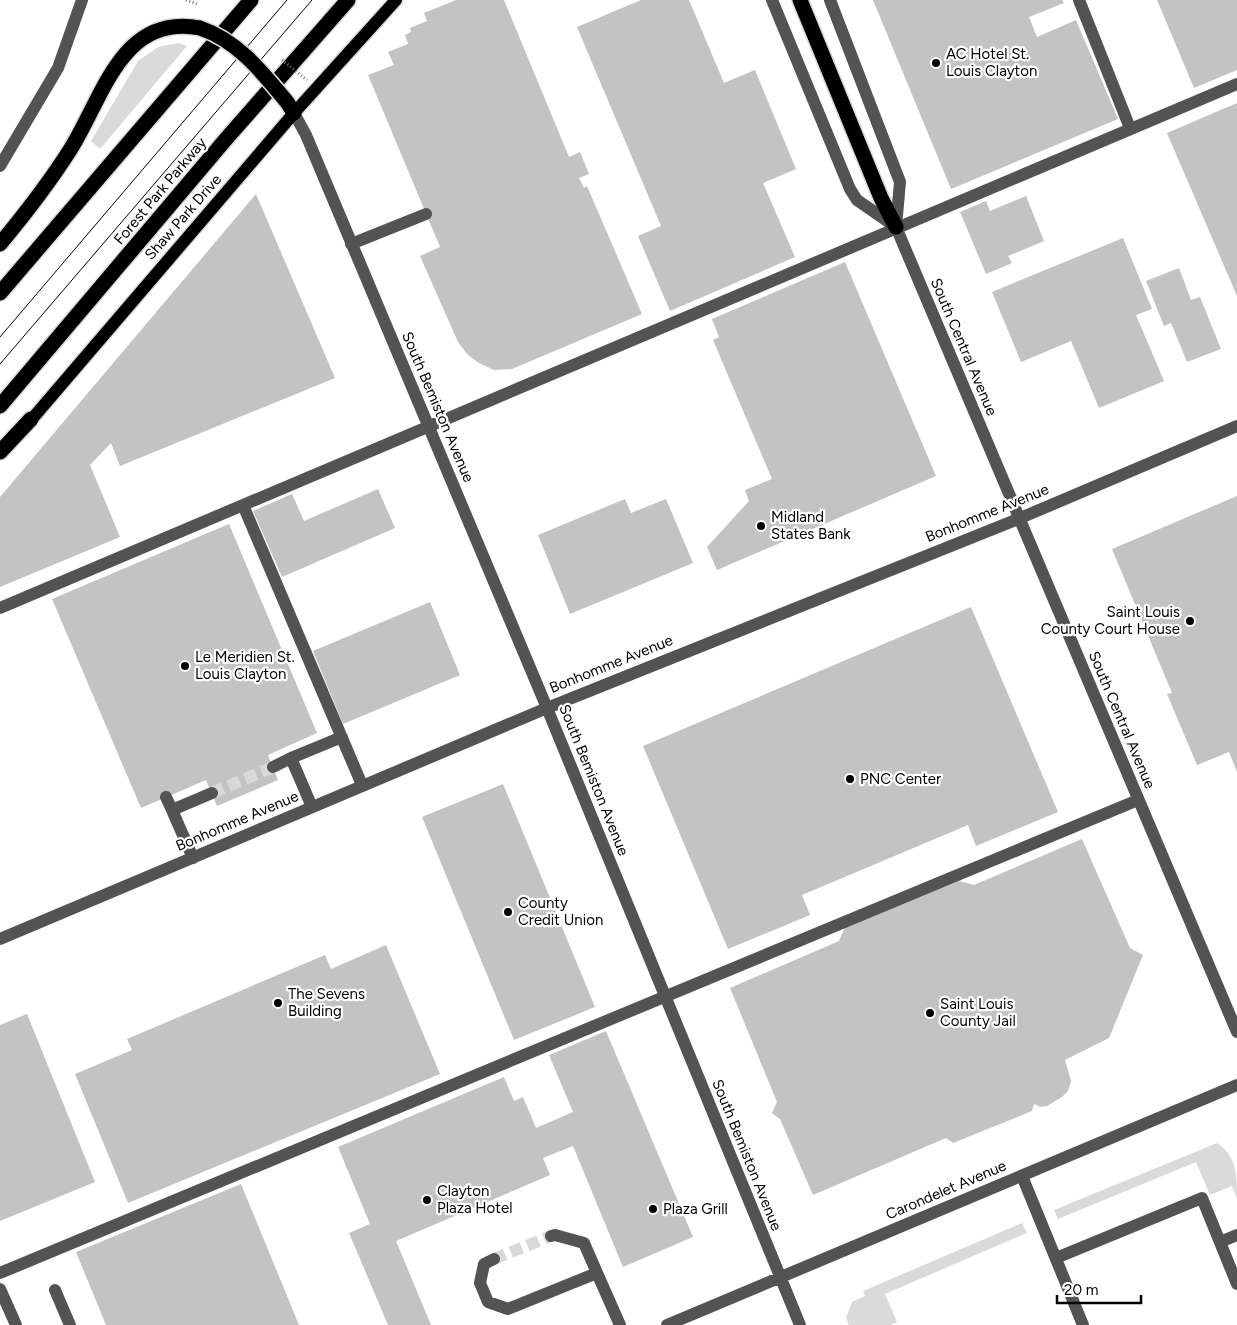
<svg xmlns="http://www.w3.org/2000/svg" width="1237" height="1325" viewBox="0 0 1237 1325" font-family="Figtree,sans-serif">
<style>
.green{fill:#dadada}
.building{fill:#c3c3c3}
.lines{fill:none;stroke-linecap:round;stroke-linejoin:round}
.minor-tunnel{stroke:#d9d9d9;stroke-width:12;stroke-dasharray:12 6;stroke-linecap:butt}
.major-casing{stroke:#dbdbdb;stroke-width:15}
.highway-casing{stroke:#dbdbdb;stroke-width:18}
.path{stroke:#757575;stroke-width:3;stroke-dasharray:1 2.5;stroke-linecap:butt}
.minor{stroke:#535353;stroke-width:12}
.major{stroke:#000;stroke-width:12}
.highway{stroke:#000;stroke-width:15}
.tram{stroke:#000;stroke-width:1}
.highway-bridge-casing{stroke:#dbdbdb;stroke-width:18;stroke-linecap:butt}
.path-bridge{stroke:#757575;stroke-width:3;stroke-dasharray:1 2.5;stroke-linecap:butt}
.highway-bridge{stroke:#000;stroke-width:15}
.poi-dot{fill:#000;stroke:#fff;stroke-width:2}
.labels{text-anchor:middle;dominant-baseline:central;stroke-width:4.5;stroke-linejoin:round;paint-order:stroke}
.poi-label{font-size:15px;fill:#000;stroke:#fff;text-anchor:start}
.street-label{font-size:15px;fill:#000;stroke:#fff}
</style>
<rect width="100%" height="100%" fill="#fff"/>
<path class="green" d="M178,43L187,46L100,149L91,141L138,61L158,47Z
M1217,1143C1237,1156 1237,1176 1237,1199L1232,1186L1210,1195L1196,1162L1058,1219L1054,1210Z
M1022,1223L1027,1233L885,1294L897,1322L891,1325H849L846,1318L852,1302L865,1296L863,1291Z"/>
<path class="building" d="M456,0H504L569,157L580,152L589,174L579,178L584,188L587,186L642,314L512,369L494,370L479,363L468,355L458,342L420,256L440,247L368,75L394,65L388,52L408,44L405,35L411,32L410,28L427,21L424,13Z
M641,0H689L724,83L755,70L796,169L763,183L795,257L670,311L638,236L661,226L577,27Z
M873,0H1062L1064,3L1029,17L1037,37L1076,20L1118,119L951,189Z
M1157,0H1237V70L1194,88Z
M1237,103V296L1167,133Z
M256,194L335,378L120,466L111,443L90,465L120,537L0,587V497Z
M1026,196L1044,241L1008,256L1012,263L986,274L960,212L986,201L990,211Z
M1123,238L1152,309L1136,315L1164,381L1099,408L1071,341L1021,362L992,292Z
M845,262L936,476L717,570L707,547L749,501L745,490L772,479L713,340L719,337L712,319Z
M1179,268L1191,300L1200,297L1221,349L1187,362L1171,323L1164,326L1146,281Z
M378,489L395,528L282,577L253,511L292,494L304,521Z
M1237,496V772L1229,752L1197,765L1167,694L1172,693L1112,549Z
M625,499L631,513L666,499L693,563L570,614L538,535Z
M229,524L317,733L268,755L278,780L217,806L206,780L141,808L52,599Z
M430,602L460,675L343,724L313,651Z
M971,607L1058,812L976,846L968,825L802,895L810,915L728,949L643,746Z
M503,784L595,1007L514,1040L422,817Z
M1082,839L1130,948L1143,955L1109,1038L1065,1060L1071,1081L1068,1091L1062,1097L1047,1106L1040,1107L1034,1104L1032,1111L953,1143L946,1138L813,1195L780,1119L772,1113L777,1102L730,988L839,941L845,927L959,881L974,885Z
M386,945L440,1074L128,1203L75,1074L132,1050L127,1039L325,955L331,969Z
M27,1014L95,1182L0,1221V1025Z
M606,1031L693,1237L623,1267L573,1146L543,1158L550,1175L396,1241L431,1325H388L349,1233L370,1224L338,1147L504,1077L514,1101L523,1097L536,1128L573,1112L549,1055Z
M241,1184L299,1325H106L76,1252Z"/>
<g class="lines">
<path class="minor-tunnel" d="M212,793L273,767
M494,1259L551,1236"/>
<defs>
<path id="major" d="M26,426L294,113L396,0"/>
<path id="highway" d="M800,0L881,198L896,227
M287,102L294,113
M0,244C25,214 49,183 70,150C103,98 121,13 200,28
M0,293L251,0
M0,406L226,139L348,0
M0,452L31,419"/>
</defs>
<use href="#major" class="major-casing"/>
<use href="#highway" class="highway-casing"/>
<path class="path" d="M186,0L197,4"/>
<path class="minor" d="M772,0L850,189L857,200L896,227
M830,0L900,182L896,227L1237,1032
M1079,0L1130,128
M294,113L306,135L547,708L800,1325
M0,166L58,68L82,0
M351,244L426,214
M243,505L362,785
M0,608L1237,84
M291,758L342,737
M273,767L291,758L312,807
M166,797L172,810
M193,858L172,810L212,793
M0,939L547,708L1018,519L1237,426
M1022,1176L1083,1325
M1220,1242L1237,1235
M1056,1258L1202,1198L1237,1284
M494,1259L484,1264L480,1283L488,1302L508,1309L597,1273L584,1243L555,1235L551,1236
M0,1273L1138,800
M597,1273L620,1325
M0,1289L16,1325
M55,1290L70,1325
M667,1325L1237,1085"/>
<use href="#major" class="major"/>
<use href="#highway" class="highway"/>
<path class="tram" d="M0,337L287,0
M0,364L312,0"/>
<defs>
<path id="highway-bridge" d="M200,28C238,41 262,72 287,102"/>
</defs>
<use href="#highway-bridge" class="highway-bridge-casing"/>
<path class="path-bridge" d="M282,60L307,80"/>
<use href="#highway-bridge" class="highway-bridge"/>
</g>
<g class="poi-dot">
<circle cx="936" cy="63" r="5"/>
<circle cx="761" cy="526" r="5"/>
<circle cx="1190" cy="621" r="5"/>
<circle cx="185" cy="666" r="5"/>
<circle cx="850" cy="779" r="5"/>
<circle cx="508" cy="912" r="5"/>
<circle cx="278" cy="1003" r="5"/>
<circle cx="930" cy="1013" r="5"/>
<circle cx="427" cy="1200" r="5"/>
<circle cx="653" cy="1209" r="5"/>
</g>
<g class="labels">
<g class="poi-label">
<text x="946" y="54">AC Hotel St.<tspan x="946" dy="17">Louis Clayton</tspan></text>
<text x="771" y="517">Midland<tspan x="771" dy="17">States Bank</tspan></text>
<text x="1180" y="612" text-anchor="end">Saint Louis<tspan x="1180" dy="17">County Court House</tspan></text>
<text x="195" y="657">Le Meridien St.<tspan x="195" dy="17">Louis Clayton</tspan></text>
<text x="860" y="779">PNC Center</text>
<text x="518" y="903">County<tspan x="518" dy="17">Credit Union</tspan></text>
<text x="288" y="994">The Sevens<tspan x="288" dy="17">Building</tspan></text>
<text x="940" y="1004">Saint Louis<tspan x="940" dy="17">County Jail</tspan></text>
<text x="437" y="1191">Clayton<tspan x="437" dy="17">Plaza Hotel</tspan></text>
<text x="663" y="1209">Plaza Grill</text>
</g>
<g class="street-label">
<text transform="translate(160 191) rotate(-50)">Forest Park Parkway</text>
<text transform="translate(183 217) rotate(-49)">Shaw Park Drive</text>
<text transform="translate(964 347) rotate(67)">South Central Avenue</text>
<text transform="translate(438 407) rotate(67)">South Bemiston Avenue</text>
<text transform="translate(987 513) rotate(-22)">Bonhomme Avenue</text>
<text transform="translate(611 664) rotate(-22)">Bonhomme Avenue</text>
<text transform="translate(1122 720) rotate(67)">South Central Avenue</text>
<text transform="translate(594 780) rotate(68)">South Bemiston Avenue</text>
<text transform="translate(237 821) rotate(-23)">Bonhomme Avenue</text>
<text transform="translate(747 1155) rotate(68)">South Bemiston Avenue</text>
<text transform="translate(946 1190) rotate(-23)">Carondelet Avenue</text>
</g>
</g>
<path d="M1057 1295v8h84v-8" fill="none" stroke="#000000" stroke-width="2.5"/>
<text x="1064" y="1295" font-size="15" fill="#000000" stroke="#ffffff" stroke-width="4" paint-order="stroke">20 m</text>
</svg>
